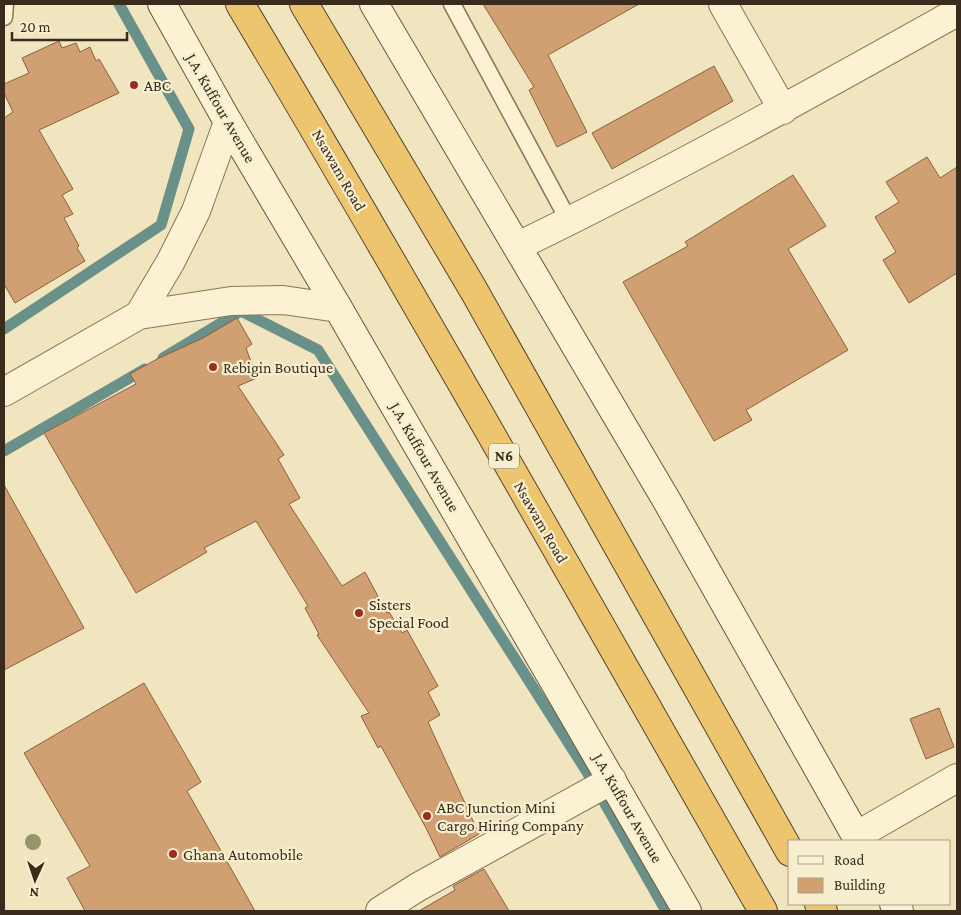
<svg xmlns="http://www.w3.org/2000/svg" width="961" height="915" viewBox="0 0 961 915" font-family="'Crimson Pro',serif">
<style>
.lines{fill:none;stroke-linecap:round;stroke-linejoin:round}
.stream{stroke:#699089;stroke-width:11}
.building{fill:#d1a072;stroke:#8b603b}
.service-casing{stroke:#8a7556;stroke-width:19}
.minor-casing{stroke:#8a7556;stroke-width:30}
.secondary-casing{stroke:#6c563a;stroke-width:30}
.trunk-casing{stroke:#57432b;stroke-width:30}
.service{stroke:#fbf1d3;stroke-width:16}
.minor{stroke:#fbf1d3;stroke-width:28}
.secondary{stroke:#fbf1d3;stroke-width:28}
.trunk{stroke:#eec56f;stroke-width:28}
.tree{fill:#929668}
.poi-dot{fill:#9d2a23;stroke:#f7eecf;stroke-width:2}
.labels{text-anchor:middle;dominant-baseline:central;stroke-width:4.5;stroke-linejoin:round;paint-order:stroke}
.shield{fill:#f7eecf;stroke:#726652;stroke-width:1}
.shield-label{font-size:15px;font-weight:bold;fill:#392c1c}
.poi-label{font-size:16px;fill:#392c1c;stroke:#f7eecf;text-anchor:start}
.street-label{font-size:16px;fill:#392c1c;stroke:#f7eecf}
</style>
<rect width="100%" height="100%" fill="#f0e5bf"/>
<g class="lines">
<path class="stream" d="M4,329L161,225L189,129L119,4
M163,358L241,311L318,350L587,772L666,911
M4,451L145,369"/>
</g>
<path class="building" d="M483,4H639L548,55L587,132L557,147L529,90L534,87Z
M59,41L62,48L76,43L80,52L90,47L96,61L99,59L119,93L39,130L73,189L62,195L73,214L64,218L79,246L77,248L85,261L15,303L4,284V118L13,112L4,93V84L29,73L22,58Z
M714,66L733,101L612,169L592,133Z
M927,157L940,178L957,167V273L909,303L883,260L896,252L875,217L899,202L886,182Z
M793,175L826,226L788,249L848,350L746,410L752,420L714,441L623,282L688,246L685,242Z
M237,318L252,344L246,348L257,378L238,386L284,455L278,459L300,498L289,504L342,586L365,572L387,613L389,612L402,633L407,630L438,686L428,692L440,715L428,722L479,834L440,857L426,828L381,746L378,748L361,716L369,713L317,635L319,634L305,608L308,606L256,521L204,548L207,552L136,593L44,433L136,384L130,374L157,359L203,338Z
M4,485L84,628L4,670Z
M144,683L201,782L187,791L255,911H85L67,878L90,866L24,753Z
M939,708L954,747L926,759L910,719Z
M484,869L509,911H419L455,890L453,886Z"/>
<g class="lines">
<defs>
<path id="service" d="M452,4L569,221
M4,17L5,4"/>
<path id="minor" d="M723,4L783,110
M518,246C667,174 812,93 957,12
M139,315L171,261L196,211L228,122
M4,392L139,315L231,301L283,300L338,308
M856,836L957,778
M380,911L418,887L612,780"/>
<path id="secondary" d="M162,4L228,122L338,308L687,911
M374,4L667,501L859,841
M894,904L899,911"/>
<path id="trunk" d="M240,4C419,304 590,608 763,911
M304,4L473,289L790,852
M819,904L823,911"/>
</defs>
<use href="#service" class="service-casing"/>
<use href="#minor" class="minor-casing"/>
<use href="#secondary" class="secondary-casing"/>
<use href="#trunk" class="trunk-casing"/>
<use href="#service" class="service"/>
<use href="#minor" class="minor"/>
<use href="#secondary" class="secondary"/>
<use href="#trunk" class="trunk"/>
</g>
<circle class="tree" cx="33" cy="842" r="8"/>
<g class="poi-dot">
<circle cx="134" cy="85" r="5"/>
<circle cx="213" cy="367" r="5"/>
<circle cx="359" cy="613" r="5"/>
<circle cx="427" cy="816" r="5"/>
<circle cx="173" cy="854" r="5"/>
</g>
<g class="labels">
<rect class="shield" x="489" y="443.5" width="30" height="25" rx="4"/>
<g class="shield-label">
<text x="504" y="456">N6</text>
</g>
<g class="poi-label">
<text x="144" y="85">ABC</text>
<text x="223" y="367">Rebigin Boutique</text>
<text x="369" y="604">Sisters<tspan x="369" dy="18">Special Food</tspan></text>
<text x="437" y="807">ABC Junction Mini<tspan x="437" dy="18">Cargo Hiring Company</tspan></text>
<text x="183" y="854">Ghana Automobile</text>
</g>
<g class="street-label">
<text transform="translate(221 108) rotate(60)">J.A. Kuffour Avenue</text>
<text transform="translate(339 170) rotate(60)">Nsawam Road</text>
<text transform="translate(425 457) rotate(60)">J.A. Kuffour Avenue</text>
<text transform="translate(541 522) rotate(60)">Nsawam Road</text>
<text transform="translate(628 808) rotate(60)">J.A. Kuffour Avenue</text>
</g>
</g>
<rect width="961" height="915" fill="none" stroke="#392c1c" stroke-width="10"/>
<rect x="788" y="840" width="162" height="65" fill="#f7eecf" stroke="#aba087"/>
<rect x="798" y="856" width="25" height="8" fill="#fbf1d3" stroke="#aba087"/>
<text x="834" y="865" font-size="15" fill="#392c1c">Road</text>
<rect x="798" y="878" width="25" height="15" fill="#d1a072" stroke="#aba087"/>
<text x="834" y="890" font-size="15" fill="#392c1c">Building</text>
<g transform="translate(35 880) rotate(183)" stroke="#f7eecf" stroke-width="4" paint-order="stroke">
<path d="M0-4L9 19L0 12L-9 19Z" fill="#392c1c"/>
<text y="-8" font-size="14" font-weight="bold" text-anchor="middle" fill="#392c1c">N</text>
</g>
<path d="M12 32v8h115v-8" fill="none" stroke="#392c1c" stroke-width="2.5"/>
<text x="20" y="32" font-size="15" fill="#392c1c" stroke="#f7eecf" stroke-width="4" paint-order="stroke">20 m</text>
</svg>
